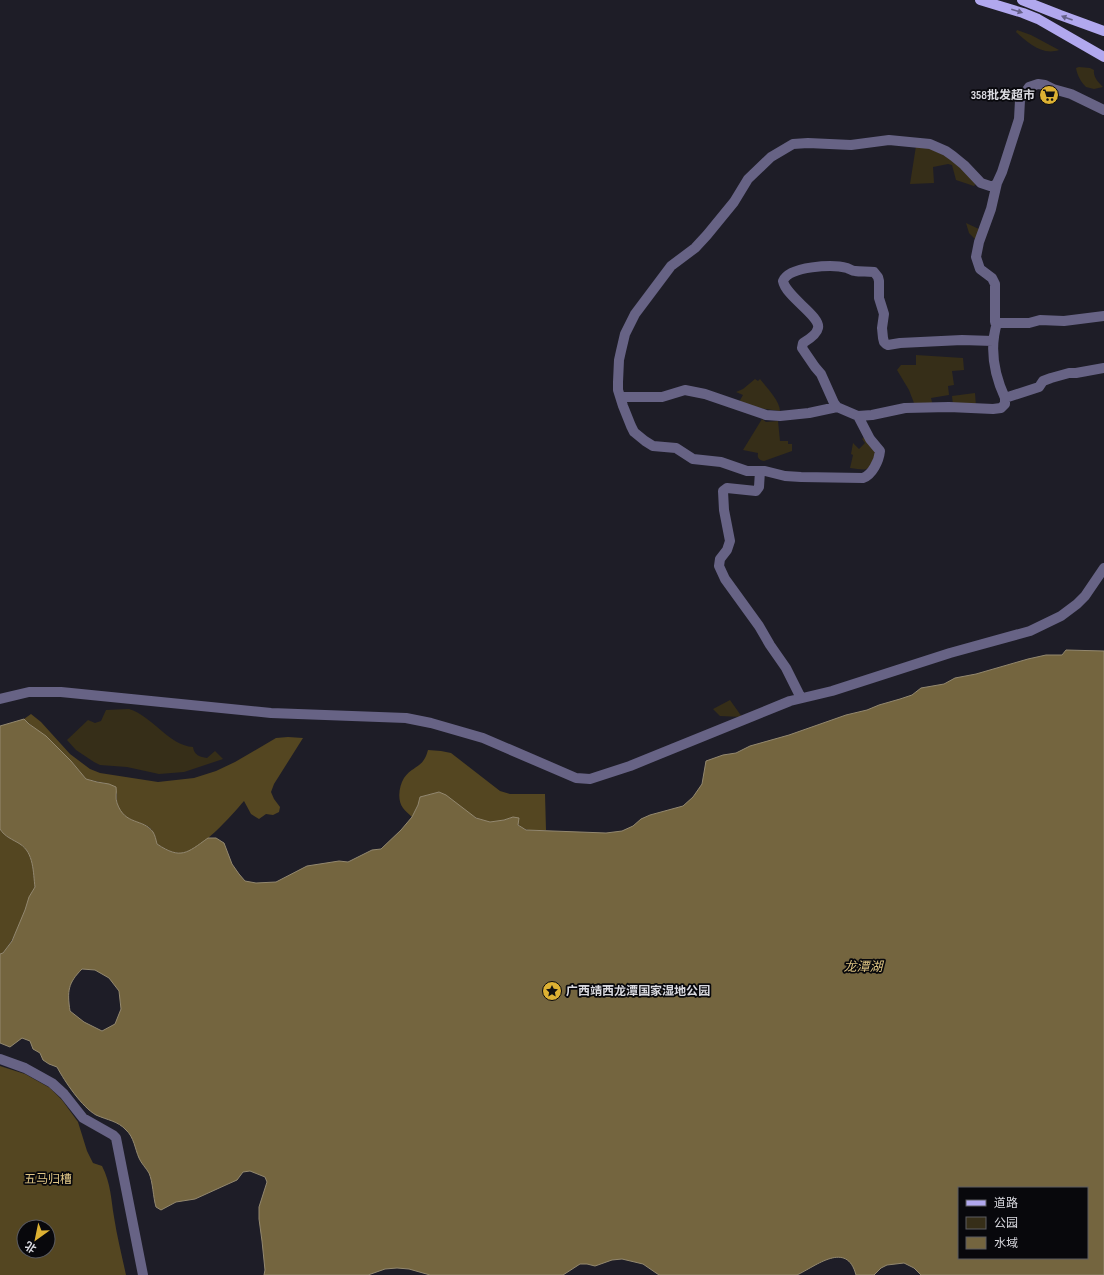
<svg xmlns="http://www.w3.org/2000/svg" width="1104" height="1275" viewBox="0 0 1104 1275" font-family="'Sofia Sans Condensed','Noto Sans SC',sans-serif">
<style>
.green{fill:#362e18}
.forest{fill:#544621;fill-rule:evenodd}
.water{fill:#74653f;stroke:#93886f;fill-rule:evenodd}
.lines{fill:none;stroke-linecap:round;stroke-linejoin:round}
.minor{stroke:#676385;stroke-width:10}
.major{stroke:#b1a8ee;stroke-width:10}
.oneway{fill:#656088}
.labels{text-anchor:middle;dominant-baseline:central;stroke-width:3.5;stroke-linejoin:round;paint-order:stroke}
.poi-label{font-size:12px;font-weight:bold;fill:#dadae0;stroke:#08080c;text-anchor:end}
.park-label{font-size:12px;fill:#e0c686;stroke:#08080c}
.water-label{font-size:13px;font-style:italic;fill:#dac080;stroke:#08080c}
</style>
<rect width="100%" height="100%" fill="#1e1d27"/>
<path class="green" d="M1017,30L1031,35L1059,50C1042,56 1027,42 1016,32Z
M1079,67L1090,68L1094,70C1093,77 1098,82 1103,87L1094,89L1086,87C1081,82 1077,75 1076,68Z
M916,146L931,149L952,159L975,183V185L974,186L956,180L952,165L948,164L933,167L934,183L910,184Z
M966,223L981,230L976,240L969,233Z
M916,355L963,358L964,370L952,371L954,385L948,386L949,395L931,398L933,406L914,403L909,390L897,370L901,365H916Z
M755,379L758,381L760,379C766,387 780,401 780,411L759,408L739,402L743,395L736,392L743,389Z
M975,393L976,406L953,405L952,396Z
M762,419L766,422L778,421L780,441H788V444H792V451L764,461C759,460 757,458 758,453L743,450Z
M867,434L877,451C868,471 871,471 850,468L853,455L851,454L853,443L859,449L865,443L862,439Z
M730,700L742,717L720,716L713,709Z
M129,709C152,716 170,746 193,747C194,755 200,757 207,758L215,751L223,759L184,772L159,774L127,767L100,765L94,762L76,750L67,740L88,720L95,723L101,721L106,710Z"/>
<path class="forest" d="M31,714L41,722L70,754L90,769L100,773L158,782L194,778L216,771L235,762L276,738L288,737L303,738L274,784L271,792L274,799L280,807L279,812L273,815L266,814L259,819L251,814L244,801C232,815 198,854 180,853C171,853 164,848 157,844C155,838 154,831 149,827C144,823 136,823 131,820C121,815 115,805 117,794L109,784L86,779L71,761L24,719Z
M428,750L441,751L451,753L500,791L510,794H545L546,830C528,830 523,833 513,817C506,819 498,822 491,822C476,822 451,801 439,792L420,797L418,805L412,817C409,814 405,811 403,808C397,800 399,786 404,778C413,765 423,769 428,750Z
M0,829C5,837 12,839 20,844C34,853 33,872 35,887C29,897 29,900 25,910C20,926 13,940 3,953L0,954Z
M0,1066L25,1074L50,1088L62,1100L78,1122L87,1151L93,1163L102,1166C111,1184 111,1199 114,1217C117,1237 122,1256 126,1275H0ZM24,1227H48V1251H24Z"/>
<path class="water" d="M1066,650L1104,651V1275H921L914,1268L904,1263L887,1265L881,1268L874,1275H856C847,1240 816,1266 797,1275H659L643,1264L622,1259L612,1260L595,1266L587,1264H580L563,1275H430L409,1269L397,1268L385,1269L368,1275H264L265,1270L262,1241L259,1219V1207L267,1182L265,1177L250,1171L243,1172L237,1180L228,1184L195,1199L176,1202L161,1210L156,1207C153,1197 153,1182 149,1173C146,1168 141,1163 139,1158C135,1149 134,1137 126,1130C118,1121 107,1120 96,1115C82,1107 65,1082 57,1067L49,1064L43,1060L40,1053L33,1049L30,1041L22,1038L10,1047L0,1043V954L3,953L12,941L25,910L29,897L35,887C33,872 34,853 20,844C12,839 5,837 0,829V726L24,719L29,724L46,736L71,761L86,779L97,782L109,784L116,787C117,792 115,798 117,803C125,826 143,818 153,832C155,835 156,840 157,844C181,860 187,853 208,838H216L224,843L232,864L239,874L245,881L256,883L276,882L307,866L339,861L348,862L372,850L381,849L401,830L412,817L418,805L420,797L439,792L446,795L476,818L490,822L504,820L513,817L519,818L518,825L526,830L606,833L622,831L633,826L641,819L650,815L683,806L693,797L702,784L706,761L723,755L736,753L750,746L789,735L846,715L867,710L879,705L900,699L912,695L921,688L944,684L955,678L976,674L1028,659L1046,655H1062ZM82,969L95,970L109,978L119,991L121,1009L115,1024L102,1031L84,1022L70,1011C67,991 68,983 82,969ZM959,1188H1087V1258H959Z"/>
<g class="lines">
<path class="minor" d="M997,183L991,209L979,242L976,257L980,269L992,278L995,284V322L997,323H1029L1040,320L1064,321L1104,316
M997,323C989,349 994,374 1005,398
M993,341L962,340L900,343L888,345L886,344L884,342L883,338L882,328L884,314L879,298V281L878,277L874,272C868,271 861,272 855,271C852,271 850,269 847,268C833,264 789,266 783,281C786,297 821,316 818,328C817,334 808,340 803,343L802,348L815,367L821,374L834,403L837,407L858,416L872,415L905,408L949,407L993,409L1001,408L1005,404V398L1039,387L1043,381L1051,378L1069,373H1076L1104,368
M621,397H662L685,390L705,394L766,415L780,416L809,413L837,407
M858,416L870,439L880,451C879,461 872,475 863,478L801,477L785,476L765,471H747L721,462L693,459L676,448L653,446L645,441L634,432L631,426L623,406L618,390V382L619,360L621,351L625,334L635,314L671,266L695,248L707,235L734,202L748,179L771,157L793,144L808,143L851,145L889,140L930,144L946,151L953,156L964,165L981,183L990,186H994L997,183L1002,172L1019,119L1020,100L1029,87L1038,84L1045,85L1053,89L1071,94L1104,110
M760,471L759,487L756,491L727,488L723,491L724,510L730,541L727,550L720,559L719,566L725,579L759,626L770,645L786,668L801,698
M0,699L29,692H61L271,713L406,718L431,723L483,738L576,778L590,779L630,766L790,701L832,691L950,653L1030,631L1061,616L1077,604L1085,596L1104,568
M0,1059L25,1068L52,1083L64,1094L83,1118L113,1135L116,1138L143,1275"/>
<path class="major" d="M980,0L1023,13L1038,19L1104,57
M1022,0L1060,15L1104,31"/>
</g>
<defs><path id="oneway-solid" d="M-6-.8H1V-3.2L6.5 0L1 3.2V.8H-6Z"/></defs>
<g class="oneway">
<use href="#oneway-solid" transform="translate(1017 11) rotate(17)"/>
<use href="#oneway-solid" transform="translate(1067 18) rotate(-160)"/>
</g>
<defs>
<symbol id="supermarket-disc" viewBox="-11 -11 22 22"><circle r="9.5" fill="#ddb133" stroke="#08080c"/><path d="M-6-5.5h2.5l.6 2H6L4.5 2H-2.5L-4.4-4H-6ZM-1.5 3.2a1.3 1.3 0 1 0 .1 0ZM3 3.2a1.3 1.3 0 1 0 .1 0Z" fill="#111"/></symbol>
<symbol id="sight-disc" viewBox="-11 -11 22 22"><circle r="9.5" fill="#ddb133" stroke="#08080c"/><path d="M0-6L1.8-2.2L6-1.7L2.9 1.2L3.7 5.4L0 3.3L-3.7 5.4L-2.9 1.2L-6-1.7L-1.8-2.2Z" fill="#111"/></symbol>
</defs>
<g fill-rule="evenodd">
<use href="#supermarket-disc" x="1038" y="84" width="22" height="22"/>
<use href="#sight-disc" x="541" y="980" width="22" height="22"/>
</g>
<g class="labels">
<g class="poi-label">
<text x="1035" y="95">358批发超市</text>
<text x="566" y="991" text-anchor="start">广西靖西龙潭国家湿地公园</text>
</g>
<g class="park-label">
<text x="48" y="1179">五马归槽</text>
</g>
<g class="water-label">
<text x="863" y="967">龙潭湖</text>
</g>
</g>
<rect x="958" y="1187" width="130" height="72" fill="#08080c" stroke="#5c5c61"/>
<rect x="966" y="1200" width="20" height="6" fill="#b1a8ee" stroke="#5c5c61"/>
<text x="994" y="1207" font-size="12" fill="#dadae0">道路</text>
<rect x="966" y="1217" width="20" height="12" fill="#362e18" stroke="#5c5c61"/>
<text x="994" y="1227" font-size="12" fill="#dadae0">公园</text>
<rect x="966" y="1237" width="20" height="12" fill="#74653f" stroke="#5c5c61"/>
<text x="994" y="1247" font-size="12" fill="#dadae0">水域</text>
<g transform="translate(36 1239) rotate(213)"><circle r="19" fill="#08080c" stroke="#5c5c61"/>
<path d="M0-3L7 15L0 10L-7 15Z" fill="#ddb133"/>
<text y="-6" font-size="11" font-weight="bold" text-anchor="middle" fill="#dadae0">北</text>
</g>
</svg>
